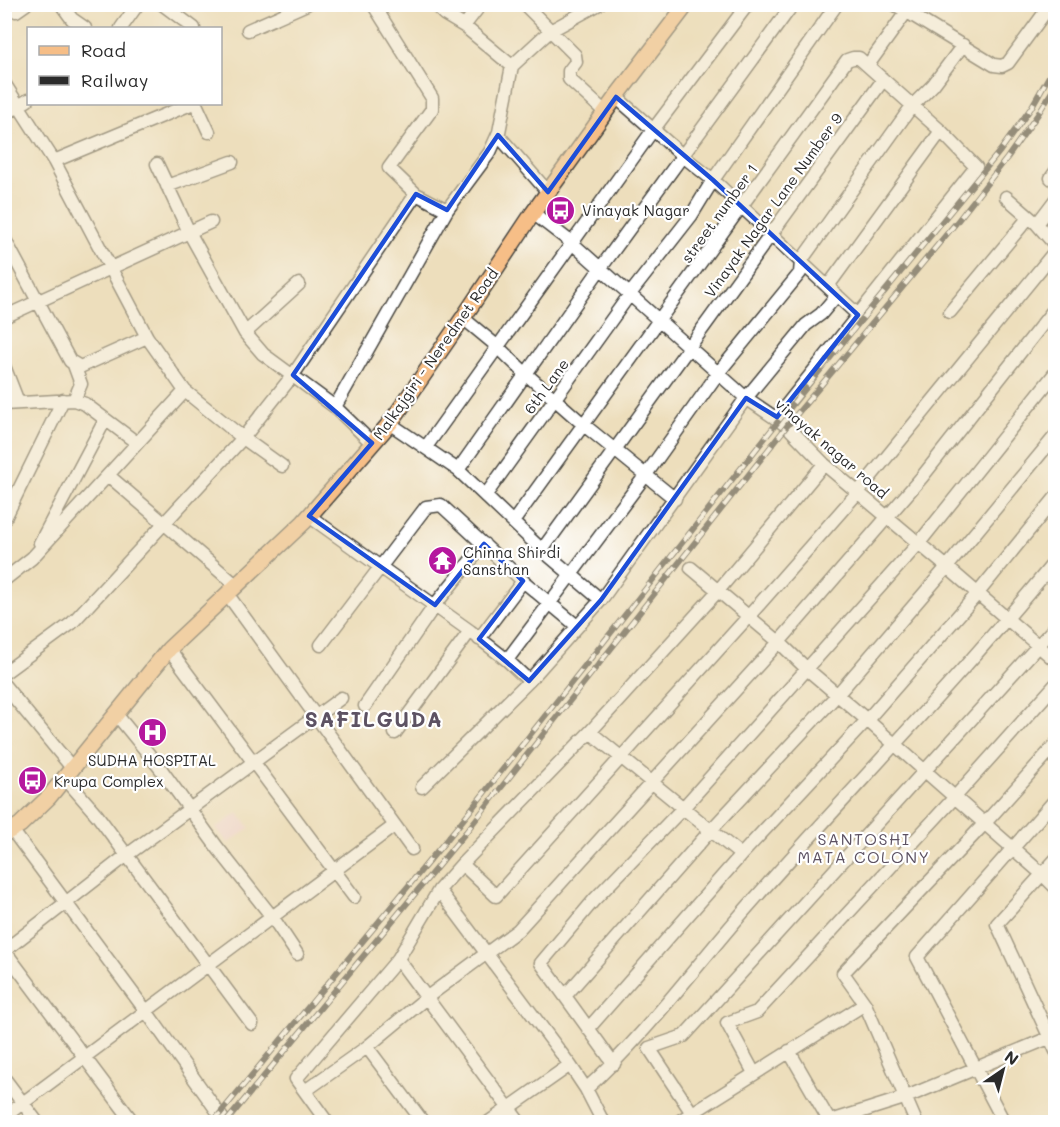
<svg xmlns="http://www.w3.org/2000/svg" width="1060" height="1127" viewBox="0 0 1060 1127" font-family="Mali,sans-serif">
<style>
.built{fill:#f4cfde}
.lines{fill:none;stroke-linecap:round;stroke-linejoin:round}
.minor-casing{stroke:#484641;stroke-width:15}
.major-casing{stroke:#484641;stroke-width:18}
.minor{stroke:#fff;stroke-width:12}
.major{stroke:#f6be87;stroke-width:15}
.rail-casing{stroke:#2b2b2b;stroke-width:6}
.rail{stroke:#fff;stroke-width:4;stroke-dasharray:11;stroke-linecap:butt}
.marked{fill:none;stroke:#1d4ed8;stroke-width:4.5;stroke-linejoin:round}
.labels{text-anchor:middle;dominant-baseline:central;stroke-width:4.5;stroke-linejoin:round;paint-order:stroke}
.street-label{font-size:15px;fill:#2b2b2b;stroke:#fff}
.poi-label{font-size:15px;fill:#2b2b2b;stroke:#fff;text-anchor:start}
.neighbourhood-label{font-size:16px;letter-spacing:1.5px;fill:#5d5263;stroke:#fff}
.district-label{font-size:21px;font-weight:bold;letter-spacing:1.5px;fill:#5d5263;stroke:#fff}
</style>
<rect width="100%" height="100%" fill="#fff"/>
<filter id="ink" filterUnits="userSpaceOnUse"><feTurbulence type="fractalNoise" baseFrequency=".0167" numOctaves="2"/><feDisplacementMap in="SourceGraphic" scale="12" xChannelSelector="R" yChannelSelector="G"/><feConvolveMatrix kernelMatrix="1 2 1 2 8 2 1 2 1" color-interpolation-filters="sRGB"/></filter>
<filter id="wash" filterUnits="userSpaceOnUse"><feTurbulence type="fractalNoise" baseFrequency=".008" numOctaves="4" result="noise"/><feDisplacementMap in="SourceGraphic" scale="24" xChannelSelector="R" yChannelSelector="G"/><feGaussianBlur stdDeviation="1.35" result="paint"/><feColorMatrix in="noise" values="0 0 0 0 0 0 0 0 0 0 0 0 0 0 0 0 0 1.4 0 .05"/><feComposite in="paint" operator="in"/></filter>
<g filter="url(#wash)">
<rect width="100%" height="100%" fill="#eddebc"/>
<path class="built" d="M238,813L250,828L228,843L216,828Z"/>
</g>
<g filter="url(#ink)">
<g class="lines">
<defs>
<path id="minor" d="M61,4L72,19L85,28
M162,4L194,28
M373,4L432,98V109L389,168L416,194L447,210
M434,4L444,14L464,26L512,66
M524,4L575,55L576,62L569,71V79L605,112
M894,4L994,65L1002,66L1008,63L1051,4
M16,11L26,4
M464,26L481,4
M121,28L138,4
M248,30L307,4
M868,65L912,4
M4,83L54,161L147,337L185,391L243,438L282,466
M616,97L683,156L713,180L858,315
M196,104L209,132
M4,115L28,100
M498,135L548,192
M54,161L191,104
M157,164L189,232L245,333L263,354L335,407L372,443
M1056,171L1051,178L1056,182
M167,186L232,162
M1006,197L1037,224L1056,246
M533,213L572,243L746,398L787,426L824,464L947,567L1056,661
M1037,224L1056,199
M4,238L70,361L80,367L147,337
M828,286L941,131
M950,312L1029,217
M4,317L211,222
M463,318L498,347L525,373L584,425L675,499
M245,333L299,284
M4,366L18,402
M74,400L81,384L74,365
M4,404L74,400L85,404L137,443
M335,407L447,210L490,152L499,132L512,66L550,31L599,4
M389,423L458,470L542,550L601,600
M426,447L653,130L748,4
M458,470L600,269L793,4
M109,476L237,586
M485,496L630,294L691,216L713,180L837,4
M309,516L470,631L507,660L529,681
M4,520L63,400
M513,522L847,60L853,58H859L941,131L976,167L777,417
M40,543L105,420
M542,550L883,80
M691,568L779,642L807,669L867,720L1042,874L1056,888
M4,580L32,558L185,391
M228,595L412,849
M479,639L523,581
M321,645L426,507L441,505L523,581L577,626
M169,649L354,897
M507,660L645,476L719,372L800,273L801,261L912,106L933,85L963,45
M4,673L72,623L243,438L293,375L416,194
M4,685L73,769
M365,706L435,605L484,544
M116,714L160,768L217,847L273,918L297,954
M590,732L741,855
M395,733L470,631
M65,778L97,815L252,1024
M422,787L529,681L601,600L746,398L806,325L821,314L837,295
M12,830L146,1011L225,1122
M1056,859L997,924L1056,1051
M462,864L496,896L748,617L859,491L1056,250
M439,890L570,1065L586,1089L603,1122
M4,950L133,1122
M4,951L127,855L341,698
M398,959L519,1122
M566,995L711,830L837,695L947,567L1056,435
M588,1029L741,855L867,720L978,593L1056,497
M367,1047L423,1122
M789,1051L830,1122
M614,1064L541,963L594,900L683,808L919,543L1056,372
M754,1073L727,1023L757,1012L955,797L1056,684
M4,1078L37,1122
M586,1089C647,1034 696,965 751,903C852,788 959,679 1056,560
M305,1091L367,1047L426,998L518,930L779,642L922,477L1056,307
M692,1113L649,1048L684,1036L1056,626
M4,1117L394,826
M327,1122L296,1079L398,959L439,890L462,864L590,732L717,592L824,464
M489,1122L570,1065
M678,1122L865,1004
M828,1122L904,1098L1056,1035
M916,1122L865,1004L843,973L985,823L1056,744
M1004,1122L917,957L1056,799"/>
<path id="major" d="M4,834L20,825L49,797L169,649L304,522L391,422L463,318L533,213L616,97L687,4"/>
</defs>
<use href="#minor" class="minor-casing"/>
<use href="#major" class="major-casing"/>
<use href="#minor" class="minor"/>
<use href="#major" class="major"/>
<defs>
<path id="rail" d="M213,1122L458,826L780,419L1000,151L1031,108L1056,64
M226,1122L466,832L787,426L956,223L1007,158L1038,114L1056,85"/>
</defs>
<use href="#rail" class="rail-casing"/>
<use href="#rail" class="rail"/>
</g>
</g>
<path d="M0 0H1060V1127H0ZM616,97L713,180L858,315L777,417L746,398L601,600L529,681L479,639L523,581L484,544L435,605L309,516L372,443L293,375L416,194L447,210L498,135L548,192Z" fill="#eddebc" fill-opacity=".55" fill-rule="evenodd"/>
<path class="marked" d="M616,97L713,180L858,315L777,417L746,398L601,600L529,681L479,639L523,581L484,544L435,605L309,516L372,443L293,375L416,194L447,210L498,135L548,192Z"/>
<defs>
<symbol id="bus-disc" viewBox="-11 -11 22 22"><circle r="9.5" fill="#b5179e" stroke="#fff"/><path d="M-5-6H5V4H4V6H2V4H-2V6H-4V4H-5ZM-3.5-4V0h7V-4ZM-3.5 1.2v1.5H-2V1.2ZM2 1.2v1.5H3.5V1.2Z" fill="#fff"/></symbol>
<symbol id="temple-disc" viewBox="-11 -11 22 22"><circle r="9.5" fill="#b5179e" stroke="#fff"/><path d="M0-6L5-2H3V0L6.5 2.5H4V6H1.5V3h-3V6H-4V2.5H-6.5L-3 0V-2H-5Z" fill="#fff"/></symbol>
<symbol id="hospital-disc" viewBox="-11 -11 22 22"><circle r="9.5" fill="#b5179e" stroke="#fff"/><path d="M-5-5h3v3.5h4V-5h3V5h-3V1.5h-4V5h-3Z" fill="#fff"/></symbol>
</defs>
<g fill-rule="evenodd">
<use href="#bus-disc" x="544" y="194" width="33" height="33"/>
<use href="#temple-disc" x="426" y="544" width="33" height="33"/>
<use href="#hospital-disc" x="136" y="716" width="33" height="33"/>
<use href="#bus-disc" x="16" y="764" width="33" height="33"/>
</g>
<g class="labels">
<g class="street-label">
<text transform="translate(773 205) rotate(-54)">Vinayak Nagar Lane Number 9</text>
<text transform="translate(719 213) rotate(-54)">street number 1</text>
<text transform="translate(435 354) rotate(-55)">Malkajgiri - Neredmet Road</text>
<text transform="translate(546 386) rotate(-54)">6th Lane</text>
<text transform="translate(832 448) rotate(41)">vinayak nagar road</text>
</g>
<g class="poi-label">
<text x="582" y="210">Vinayak Nagar</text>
<text x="463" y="552">Chinna Shirdi<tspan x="463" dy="17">Sansthan</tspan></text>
<text x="152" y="760" text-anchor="middle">SUDHA HOSPITAL</text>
<text x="54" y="781">Krupa Complex</text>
</g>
<g class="neighbourhood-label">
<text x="864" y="838">SANTOSHI<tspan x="864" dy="18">MATA COLONY</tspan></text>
</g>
<g class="district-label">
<text x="374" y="718">SAFILGUDA</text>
</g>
</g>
<rect width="1060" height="1127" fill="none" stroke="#fff" stroke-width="24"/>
<rect x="27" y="27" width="195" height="78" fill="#ffffff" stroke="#aaaaaa" stroke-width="1.5"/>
<rect x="39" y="46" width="30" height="9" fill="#f6be87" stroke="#aaaaaa" stroke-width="1.5"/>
<text x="81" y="57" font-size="18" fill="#2b2b2b">Road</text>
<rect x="39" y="76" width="30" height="9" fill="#2b2b2b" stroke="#aaaaaa" stroke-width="1.5"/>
<text x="81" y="87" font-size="18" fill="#2b2b2b">Railway</text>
<g transform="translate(1003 1070) rotate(35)" stroke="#ffffff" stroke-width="4.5" paint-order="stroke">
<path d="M0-4.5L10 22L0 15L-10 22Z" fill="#2b2b2b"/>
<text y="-9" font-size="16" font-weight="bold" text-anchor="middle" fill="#2b2b2b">N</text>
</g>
</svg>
